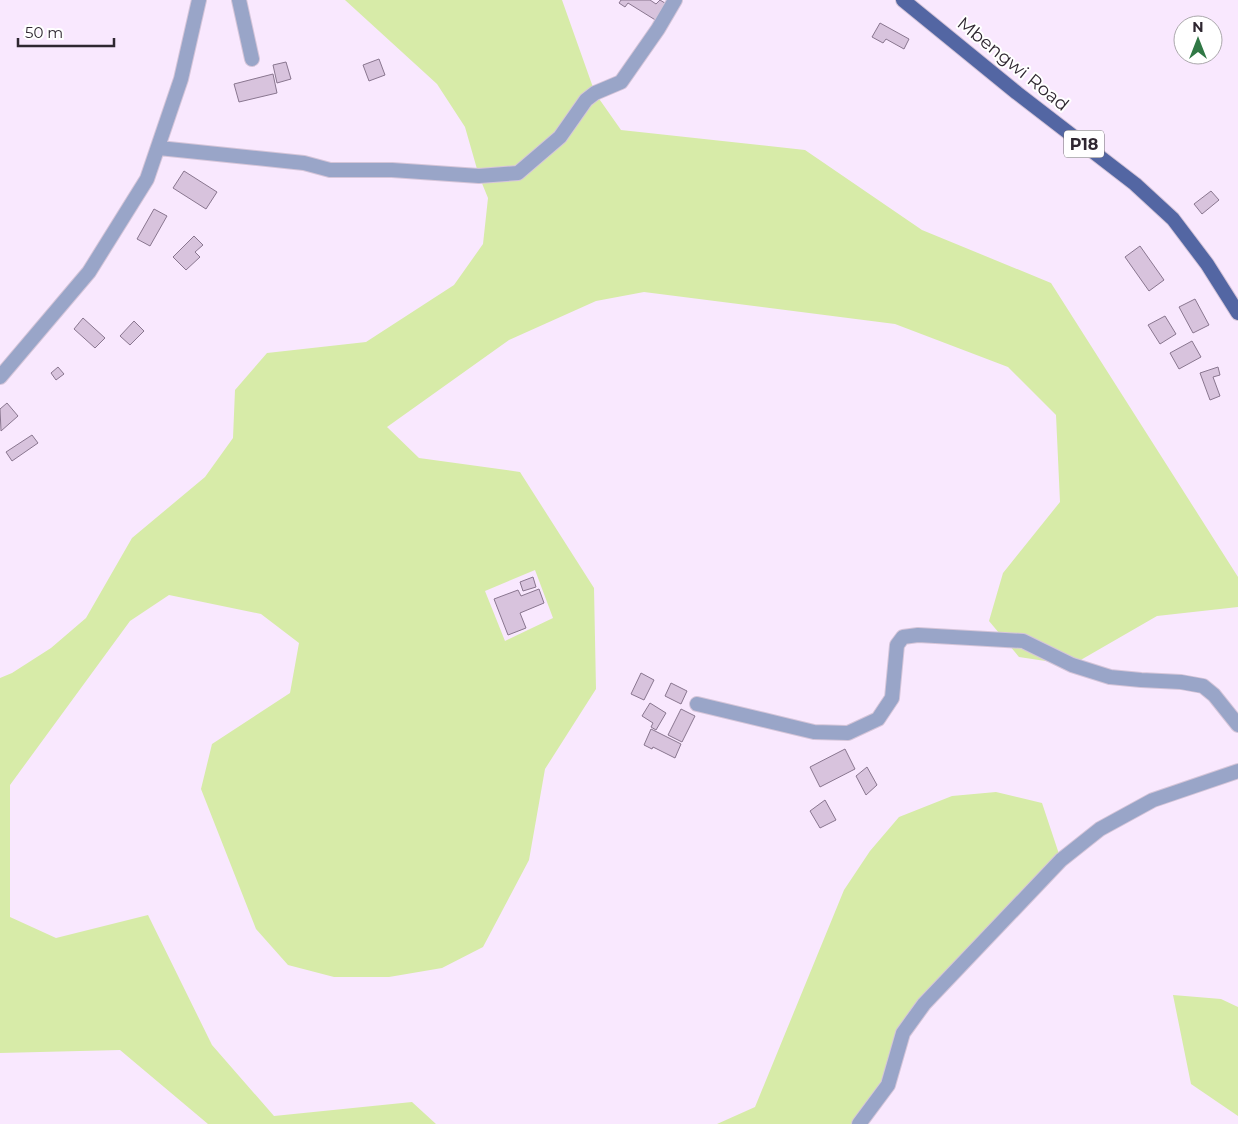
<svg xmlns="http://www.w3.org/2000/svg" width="1238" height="1124" viewBox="0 0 1238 1124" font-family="Montserrat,sans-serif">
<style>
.green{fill:#d7eba8;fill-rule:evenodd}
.building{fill:#d8c3dd;stroke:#89768f}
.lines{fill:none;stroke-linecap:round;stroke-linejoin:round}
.minor-casing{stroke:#d5c5d9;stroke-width:16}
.primary-casing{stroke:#d5c5d9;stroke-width:16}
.minor{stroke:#99a5c8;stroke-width:14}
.primary{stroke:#5366a3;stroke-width:14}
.labels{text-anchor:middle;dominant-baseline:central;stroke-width:4;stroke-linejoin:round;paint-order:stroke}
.shield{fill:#fff;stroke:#6d686f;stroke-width:1}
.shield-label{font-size:16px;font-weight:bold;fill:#2f2731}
.street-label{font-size:18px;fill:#2f2731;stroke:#fff}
</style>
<rect width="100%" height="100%" fill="#f9e8fe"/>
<path class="green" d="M345,0H562L595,93L621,130L805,150L922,230L1051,283L1238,577V607L1157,616L1072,665L1019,657L989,621L1003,573L1060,502L1056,415L1008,367L895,324L644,292L596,301L509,340L387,427L419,458L520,472L594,588L596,689L545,769L529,860L483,947L442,968L389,977H334L288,965L256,929L201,789L212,744L290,693L299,643L261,614L169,595L130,621L10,785V917L56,938L148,915L212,1045L274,1116L412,1102L436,1124H208L120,1050L0,1053V678L12,673L51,648L86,618L132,538L205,477L233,438L235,390L267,353L366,342L454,285L483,244L488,198L479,176L465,127L437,84ZM535,570L553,618L505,641L485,591Z
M996,792L1042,803L1061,860L903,1033L888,1085L854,1124H717L755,1107L844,890L870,851L899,817L952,796Z
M1173,995L1221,999L1238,1007V1116L1191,1084Z"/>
<path class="building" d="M621,0H650L656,4L660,0L668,5L657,21L628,3L625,7L619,3Z
M880,23L909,39L904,49L886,39L883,43L872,37Z
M379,59L385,75L369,81L363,65Z
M286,62L291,79L277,83L273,65Z
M273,74L277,93L239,102L234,84Z
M184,171L217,192L206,209L173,188Z
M1211,191L1219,200L1202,214L1194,204Z
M154,209L167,216L150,246L137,239Z
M194,236L203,245L195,252L200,257L186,270L173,257Z
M1140,246L1164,280L1149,291L1125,257Z
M1195,299L1209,325L1193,333L1179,307Z
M1165,316L1176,334L1160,344L1148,325Z
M83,318L105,338L95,348L74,329Z
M134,321L144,331L130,345L120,336Z
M1192,341L1201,357L1179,369L1170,353Z
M58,367L64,374L56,380L51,373Z
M1218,367L1220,375L1213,377L1220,396L1210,400L1200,373Z
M7,403L18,416L1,431L0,409Z
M32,435L38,443L12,461L6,452Z
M533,577L536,587L523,591L520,582Z
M539,589L544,603L520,613L526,628L508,635L494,599L518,590L521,596Z
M641,673L654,680L644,700L631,694Z
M671,683L687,691L681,704L665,696Z
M650,703L666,713L656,730L651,727L653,723L642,716Z
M681,709L695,716L682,742L668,735Z
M651,729L681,744L675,758L653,747L652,749L644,745Z
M845,749L855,769L820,787L810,767Z
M867,767L877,785L866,795L856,776Z
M825,800L836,820L820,828L810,811Z"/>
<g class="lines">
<defs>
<path id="minor" d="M239,0L252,59
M159,148L304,163L330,170H392L479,176L518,173L560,137L586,100L595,93L621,82L658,29L675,0
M0,377L89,272L147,179L181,79L199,0
M697,704L814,732L848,733L878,719L892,698L897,645L903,637L918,635L1023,641L1072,665L1110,677L1141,680L1181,682L1203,686L1214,695L1238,725
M859,1124L888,1085L903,1033L924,1004L1061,860L1100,829L1153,800L1238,771"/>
<path id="primary" d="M903,0L1017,93L1135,184L1173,219L1207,264L1238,313"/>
</defs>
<use href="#minor" class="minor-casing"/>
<use href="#primary" class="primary-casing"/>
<use href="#minor" class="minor"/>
<use href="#primary" class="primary"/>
</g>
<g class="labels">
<rect class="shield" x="1064" y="130.5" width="40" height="27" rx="4"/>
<g class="shield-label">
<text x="1084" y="144">P18</text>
</g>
<g class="street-label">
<text transform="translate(1013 64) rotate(39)">Mbengwi Road</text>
</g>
</g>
<g transform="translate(1198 40)"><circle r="24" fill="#ffffff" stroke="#aca9ad"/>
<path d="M0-4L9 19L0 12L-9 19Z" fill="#307845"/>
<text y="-8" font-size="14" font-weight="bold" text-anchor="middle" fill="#2f2731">N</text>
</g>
<path d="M18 38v8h96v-8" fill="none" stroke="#2f2731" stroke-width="2.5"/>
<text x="25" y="38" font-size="15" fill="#2f2731" stroke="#ffffff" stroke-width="4" paint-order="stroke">50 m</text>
</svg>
